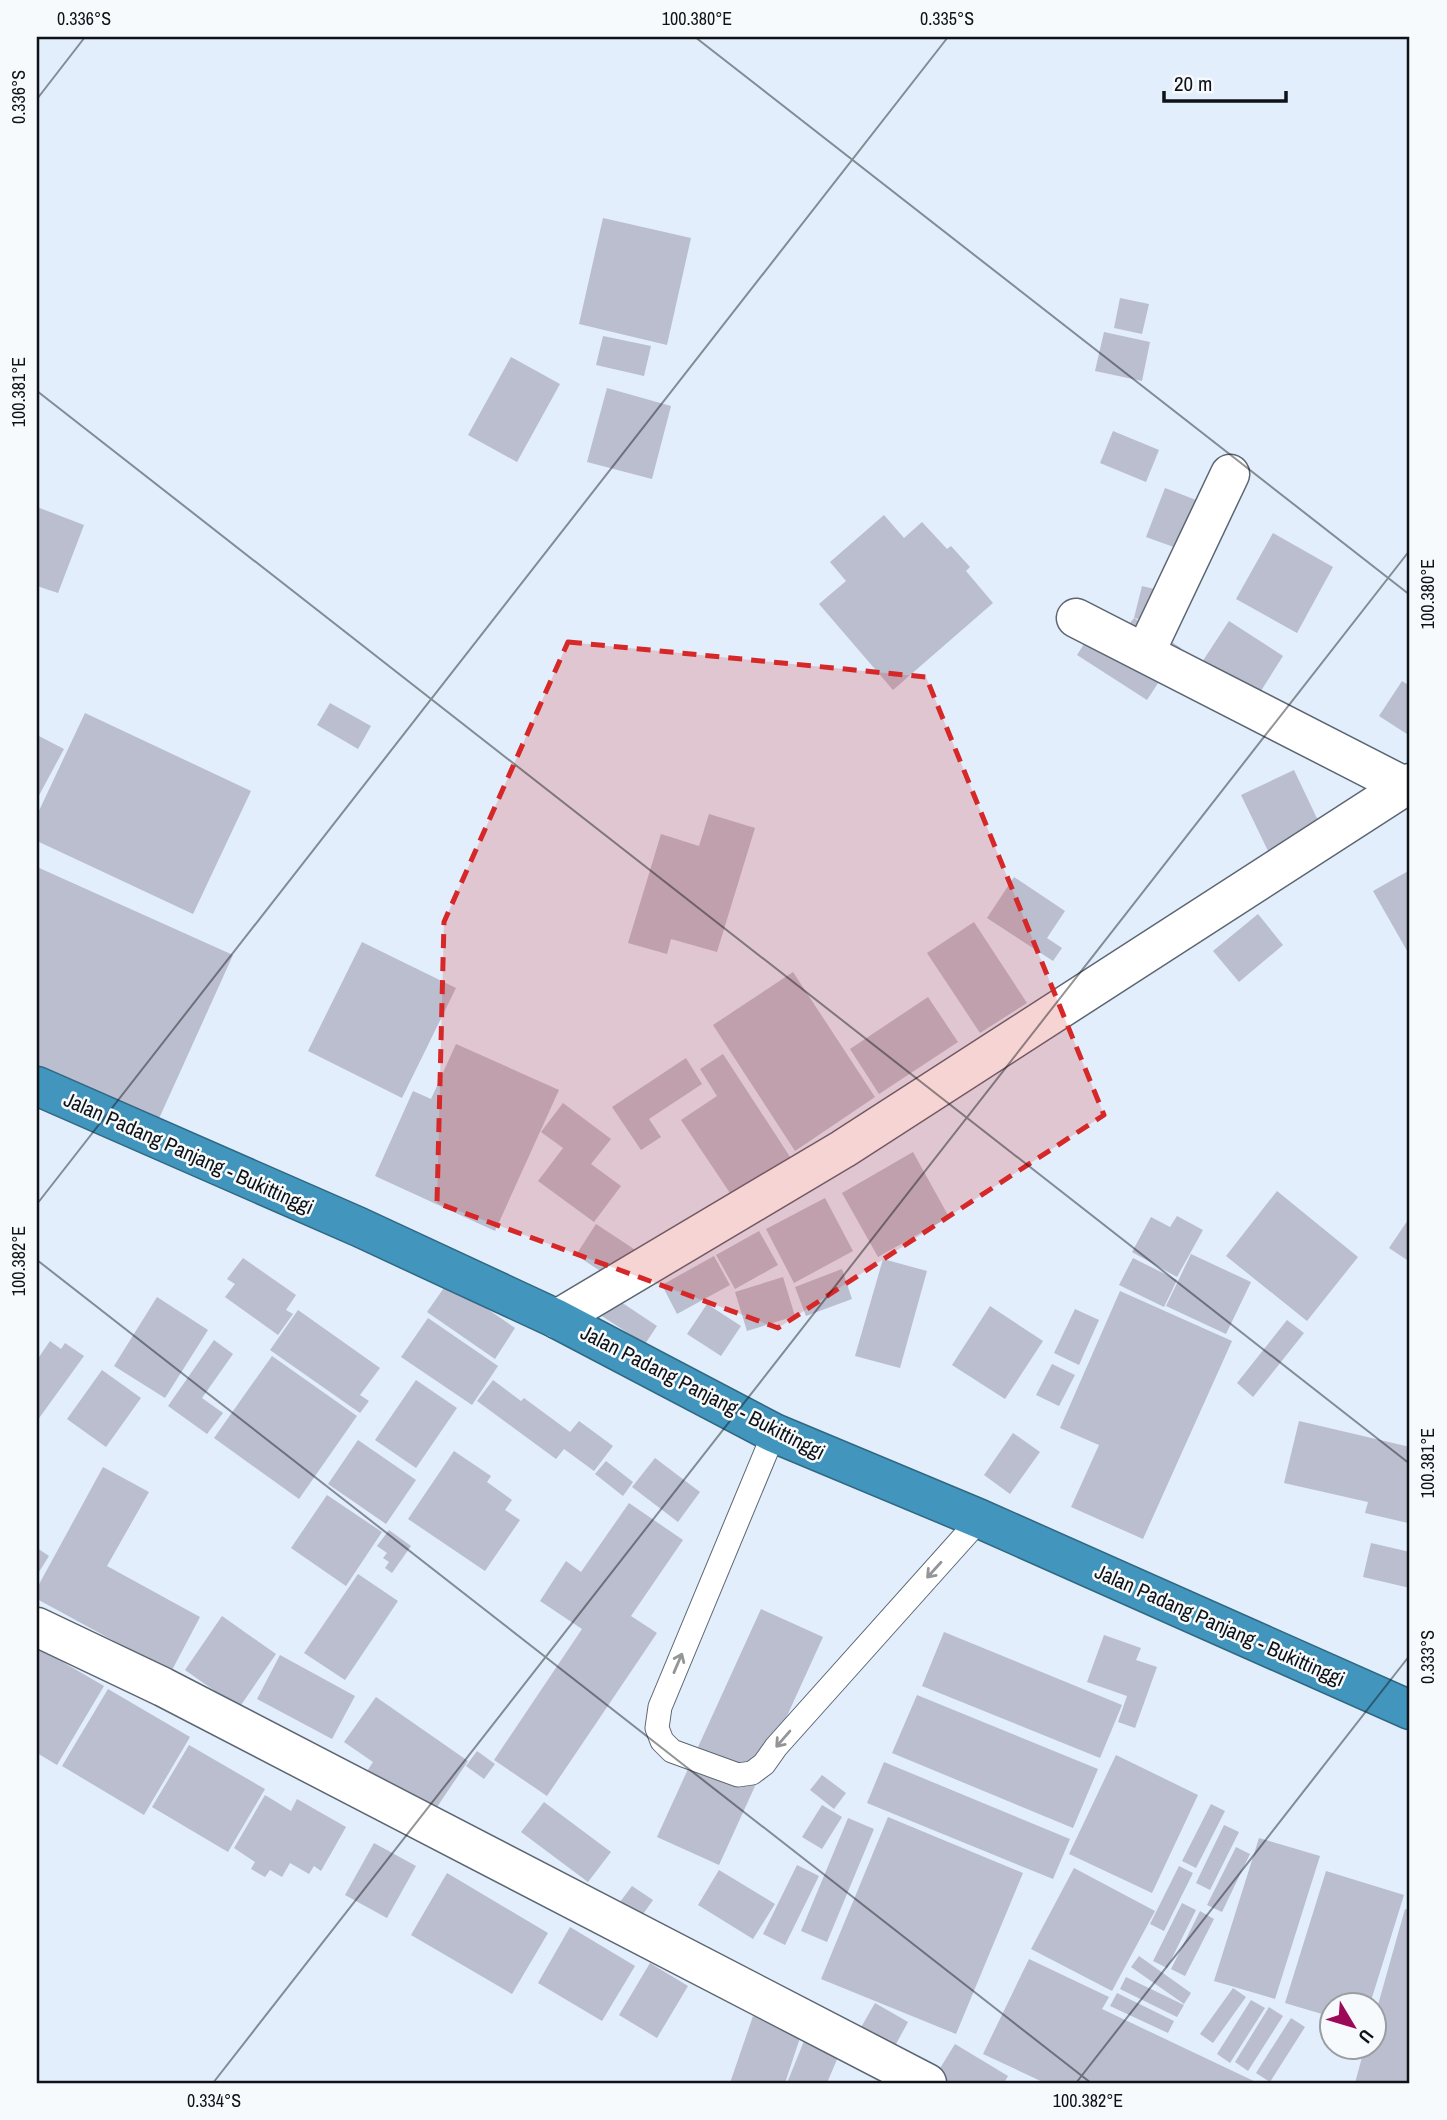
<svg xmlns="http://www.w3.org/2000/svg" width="1447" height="2120" viewBox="0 0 1447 2120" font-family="'Archivo Narrow',sans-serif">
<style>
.building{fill:#babece}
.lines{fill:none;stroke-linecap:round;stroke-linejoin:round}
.lane-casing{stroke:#5c6672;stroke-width:25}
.street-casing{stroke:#5c6672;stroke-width:41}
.highway-casing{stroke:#306883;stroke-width:41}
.lane{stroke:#fff;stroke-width:23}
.street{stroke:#fff;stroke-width:38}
.highway{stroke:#4295bc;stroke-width:38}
.oneway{stroke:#939597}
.marked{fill:#d62828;fill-opacity:0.2;stroke:#d62828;stroke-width:5;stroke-dasharray:14 9;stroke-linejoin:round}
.ticks{fill:none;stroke:#0f1318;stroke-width:2;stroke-opacity:0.45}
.labels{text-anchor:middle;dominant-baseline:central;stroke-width:5;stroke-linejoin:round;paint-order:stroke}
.street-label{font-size:21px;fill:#0f1318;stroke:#f7fafc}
.neatline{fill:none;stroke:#0f1318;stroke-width:2.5}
.ticks-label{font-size:18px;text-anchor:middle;fill:#0f1318}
</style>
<rect width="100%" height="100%" fill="#e2eefb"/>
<path class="building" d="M603,218L691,238L667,345L579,324Z
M1120,298L1149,304L1142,334L1114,328Z
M1104,332L1150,342L1142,381L1095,371Z
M603,336L651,346L644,376L596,365Z
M511,357L560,384L517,462L468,435Z
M607,388L671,406L652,479L587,462Z
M1113,431L1159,450L1146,482L1100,463Z
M1165,488L1222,510L1204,558L1146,537Z
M37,507L84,525L58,593L37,586Z
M884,515L904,538L922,522L947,549L951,546L970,567L966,571L993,603L893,690L819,604L846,581L830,562Z
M1273,533L1333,567L1297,633L1236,599Z
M1142,586L1186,597L1178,629L1134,618L1181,648L1147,700L1077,655L1103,614L1126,628L1134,618Z
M1229,621L1283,656L1240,724L1185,688Z
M1402,681L1410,686V736L1379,716Z
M330,703L371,726L358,749L317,725Z
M85,713L251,791L193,914L37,841V815Z
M37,735L64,749L37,799Z
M1294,770L1323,831L1271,857L1241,795Z
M709,814L755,828L717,952L671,939L667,954L628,943L661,834L699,846Z
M37,867L233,955L157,1123L37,1069Z
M1410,870V956L1373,891Z
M1014,877L1065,911L1047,938L1062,948L1053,961L987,918Z
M1258,914L1283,945L1239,982L1213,951Z
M974,922L1027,1003L980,1033L927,953Z
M362,942L456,988L402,1098L308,1051Z
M793,972L875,1097L795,1151L713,1025Z
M928,997L958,1042L879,1094L850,1049Z
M456,1044L559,1090L495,1231L375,1176L413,1091L431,1099Z
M723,1054L794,1163L736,1202L681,1120L717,1096L700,1069Z
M686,1058L702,1084L649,1119L661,1137L641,1150L612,1107Z
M563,1103L611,1139L591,1164L621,1186L594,1222L538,1181L563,1148L541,1132Z
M913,1152L949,1217L878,1257L842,1193Z
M1277,1191L1358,1257L1307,1321L1226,1256Z
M825,1198L853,1251L794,1283L766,1229Z
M1177,1216L1203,1230L1177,1277L1132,1252L1151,1217L1170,1227Z
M1410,1217V1262L1389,1248Z
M596,1224L640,1253L620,1284L576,1255Z
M759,1231L778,1265L735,1289L716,1255Z
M1191,1254L1251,1282L1226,1334L1166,1306Z
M714,1256L730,1285L677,1314L662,1285Z
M243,1258L296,1295L286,1310L293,1314L278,1335L225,1297L235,1284L227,1279Z
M1133,1258L1177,1280L1164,1307L1119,1285Z
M883,1259L927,1271L900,1368L855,1356Z
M842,1269L852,1299L806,1316L795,1287Z
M783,1277L795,1316L747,1331L735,1292Z
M448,1282L515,1328L495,1359L427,1312Z
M1120,1291L1232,1341L1143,1539L1071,1507L1099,1445L1060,1428Z
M606,1292L657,1326L645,1344L594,1311Z
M157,1297L208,1330L165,1398L114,1366Z
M707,1304L741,1326L721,1356L687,1334Z
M990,1306L1043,1341L1005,1399L952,1365Z
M1075,1309L1099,1320L1079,1365L1054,1353Z
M298,1310L380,1368L360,1395L369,1401L360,1413L270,1350Z
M428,1318L498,1366L472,1405L401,1357Z
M1287,1320L1304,1333L1253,1397L1237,1383Z
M214,1340L233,1354L202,1398L223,1413L207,1434L168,1406Z
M50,1341L61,1349L65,1343L84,1356L37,1421V1360Z
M272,1356L357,1416L299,1499L214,1438Z
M1052,1364L1075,1375L1059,1406L1036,1395Z
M102,1370L141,1398L106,1447L67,1419Z
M416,1380L457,1408L416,1468L375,1440Z
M493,1380L521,1401L524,1398L570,1432L579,1421L613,1446L594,1471L564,1449L556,1459L477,1401Z
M1299,1421L1410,1447V1513L1408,1523L1365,1513L1368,1502L1284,1483Z
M1013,1433L1040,1452L1010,1494L984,1475Z
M358,1440L416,1480L386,1524L328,1484Z
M454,1451L491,1476L487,1482L512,1500L505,1510L520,1520L485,1571L408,1519Z
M655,1458L700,1492L678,1522L632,1487Z
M606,1461L633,1482L623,1496L595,1474Z
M103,1467L149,1492L107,1566L200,1617L171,1672L37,1599V1588Z
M327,1495L382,1532L346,1586L291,1548Z
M629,1503L683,1540L631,1616L657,1633L547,1796L494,1760L582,1629L540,1601L566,1561L581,1572Z
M389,1530L411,1546L392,1573L385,1568L389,1562L383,1558L387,1553L377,1546Z
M1371,1543L1410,1552V1588L1363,1577Z
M37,1548L49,1556L37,1575Z
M358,1574L398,1601L345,1680L304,1653Z
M761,1609L823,1637L719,1865L657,1837Z
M222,1616L276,1654L239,1708L185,1670Z
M944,1632L1122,1705L1100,1758L922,1686Z
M1104,1635L1141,1648L1136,1660L1157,1667L1135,1728L1118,1722L1127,1696L1087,1682Z
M37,1647L104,1686L57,1765L37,1753Z
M280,1655L355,1696L332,1739L257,1699Z
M108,1689L190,1737L144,1815L62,1766Z
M917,1695L1098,1769L1073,1828L892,1753Z
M376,1697L468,1761L435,1810L406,1790L399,1800L364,1776L373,1762L344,1742Z
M189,1745L265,1789L228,1852L152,1807Z
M477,1751L495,1764L484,1779L466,1766Z
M1116,1755L1198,1795L1152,1893L1069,1854Z
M884,1762L1070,1839L1053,1879L867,1803Z
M822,1775L846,1793L834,1809L810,1790Z
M265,1795L291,1811L297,1799L346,1827L321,1871L314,1866L309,1874L290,1863L282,1877L270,1870L265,1877L251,1869L255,1862L234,1848Z
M544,1802L611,1852L588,1882L521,1832Z
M1211,1804L1225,1811L1196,1868L1182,1861Z
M822,1805L842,1817L822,1849L802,1837Z
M888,1817L1023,1873L956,2034L821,1979Z
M848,1818L874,1829L827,1942L801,1931Z
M1224,1825L1239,1832L1210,1890L1196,1883Z
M1259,1838L1320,1856L1275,1999L1214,1981Z
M374,1843L416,1866L387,1918L345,1895Z
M1236,1847L1250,1854L1222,1912L1207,1905Z
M797,1865L819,1876L785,1945L763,1934Z
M1179,1866L1193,1873L1164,1931L1150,1924Z
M1074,1868L1155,1911L1112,1991L1031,1949Z
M719,1870L775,1904L753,1939L698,1905Z
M1326,1871L1404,1895L1370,2004H1332V2017L1285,2003Z
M447,1873L548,1933L512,1994L411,1935Z
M632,1886L653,1900L638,1921L617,1906Z
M1182,1903L1196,1910L1167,1968L1153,1961Z
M1405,1909L1410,1910V2083H1355L1365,2046H1374V2019Z
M1200,1911L1214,1919L1185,1976L1171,1969Z
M570,1927L635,1966L602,2021L538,1983Z
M1139,1956L1191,1993L1184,2004L1131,1967Z
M1029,1959L1109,1997L1102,2009L1258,2083H1045L983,2054Z
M650,1963L688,1986L657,2038L619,2015Z
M1126,1977L1184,2005L1177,2017L1120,1989Z
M1233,1988L1246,1997L1213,2043L1200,2034Z
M1117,1993L1174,2021L1168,2033L1110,2006Z
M1251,2000L1265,2008L1230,2063L1217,2054Z
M875,2003L908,2022L890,2055L856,2036Z
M1269,2007L1283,2016L1248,2071L1235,2062Z
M753,2016L802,2032L785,2083H730Z
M1291,2018L1305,2027L1270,2082L1256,2073Z
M806,2036L841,2050L827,2083H787Z
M955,2044L1008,2076L1004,2083H942L934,2078Z"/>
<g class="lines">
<defs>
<path id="lane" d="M774,1433L660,1707L657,1728L662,1741L672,1751L738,1775L752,1773L764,1764L776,1747L980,1519"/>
<path id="street" d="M1076,618L1404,786
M1145,653L1230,474
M557,1319L843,1149L1410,783
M37,1627L163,1687L927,2083"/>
<path id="highway" d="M37,1086L359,1227L557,1319L774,1433L980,1519L1410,1710"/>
</defs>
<use href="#lane" class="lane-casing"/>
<use href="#street" class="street-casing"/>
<use href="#highway" class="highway-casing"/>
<use href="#lane" class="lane"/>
<use href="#street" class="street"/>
<use href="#highway" class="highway"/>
</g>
<defs><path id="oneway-shaft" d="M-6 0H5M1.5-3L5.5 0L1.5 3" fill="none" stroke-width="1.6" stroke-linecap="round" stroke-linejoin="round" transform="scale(1.75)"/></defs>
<g class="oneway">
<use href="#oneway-shaft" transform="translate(934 1570) rotate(132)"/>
<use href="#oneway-shaft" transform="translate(678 1663) rotate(-67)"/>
<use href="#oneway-shaft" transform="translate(783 1739) rotate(131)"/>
</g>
<path class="marked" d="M568,642L926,677L1104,1115L778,1328L437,1203L444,922Z"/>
<path class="ticks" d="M695,37L1410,595M37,99L85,37M37,391L1410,1464M37,1204L948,37M37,1260L1091,2083M213,2083L1410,550M1076,2083L1410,1655"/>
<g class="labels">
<g class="street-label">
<text transform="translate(189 1153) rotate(24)">Jalan Padang Panjang - Bukittinggi</text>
<text transform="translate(703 1392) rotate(27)">Jalan Padang Panjang - Bukittinggi</text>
<text transform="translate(1220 1625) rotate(24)">Jalan Padang Panjang - Bukittinggi</text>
</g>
</g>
<rect width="1447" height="2120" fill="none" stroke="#f7fafc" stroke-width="77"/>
<g transform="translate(1353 2026) rotate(128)"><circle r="33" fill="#f7fafc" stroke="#9a9ea1" stroke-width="2"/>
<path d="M0-5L12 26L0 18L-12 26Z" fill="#9c0957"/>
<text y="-10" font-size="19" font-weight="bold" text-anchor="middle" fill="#0f1318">U</text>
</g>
<path d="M1164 91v10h122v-10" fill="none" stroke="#0f1318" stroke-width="3.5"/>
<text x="1174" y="91" font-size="21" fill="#0f1318" stroke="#f7fafc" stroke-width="5" paint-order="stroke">20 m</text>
<rect x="38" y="38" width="1370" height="2044" class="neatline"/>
<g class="ticks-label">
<text x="84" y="25">0.336°S</text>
<text x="697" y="25">100.380°E</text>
<text x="947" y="25">0.335°S</text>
<text transform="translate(19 97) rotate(-90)" y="6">0.336°S</text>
<text transform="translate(19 392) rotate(-90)" y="6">100.381°E</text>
<text transform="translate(1428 594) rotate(-90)" y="6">100.380°E</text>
<text transform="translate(19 1261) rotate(-90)" y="6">100.382°E</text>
<text transform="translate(1428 1463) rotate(-90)" y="6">100.381°E</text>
<text transform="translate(1428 1657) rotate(-90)" y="6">0.333°S</text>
<text x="214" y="2107">0.334°S</text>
<text x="1088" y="2107">100.382°E</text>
</g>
</svg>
